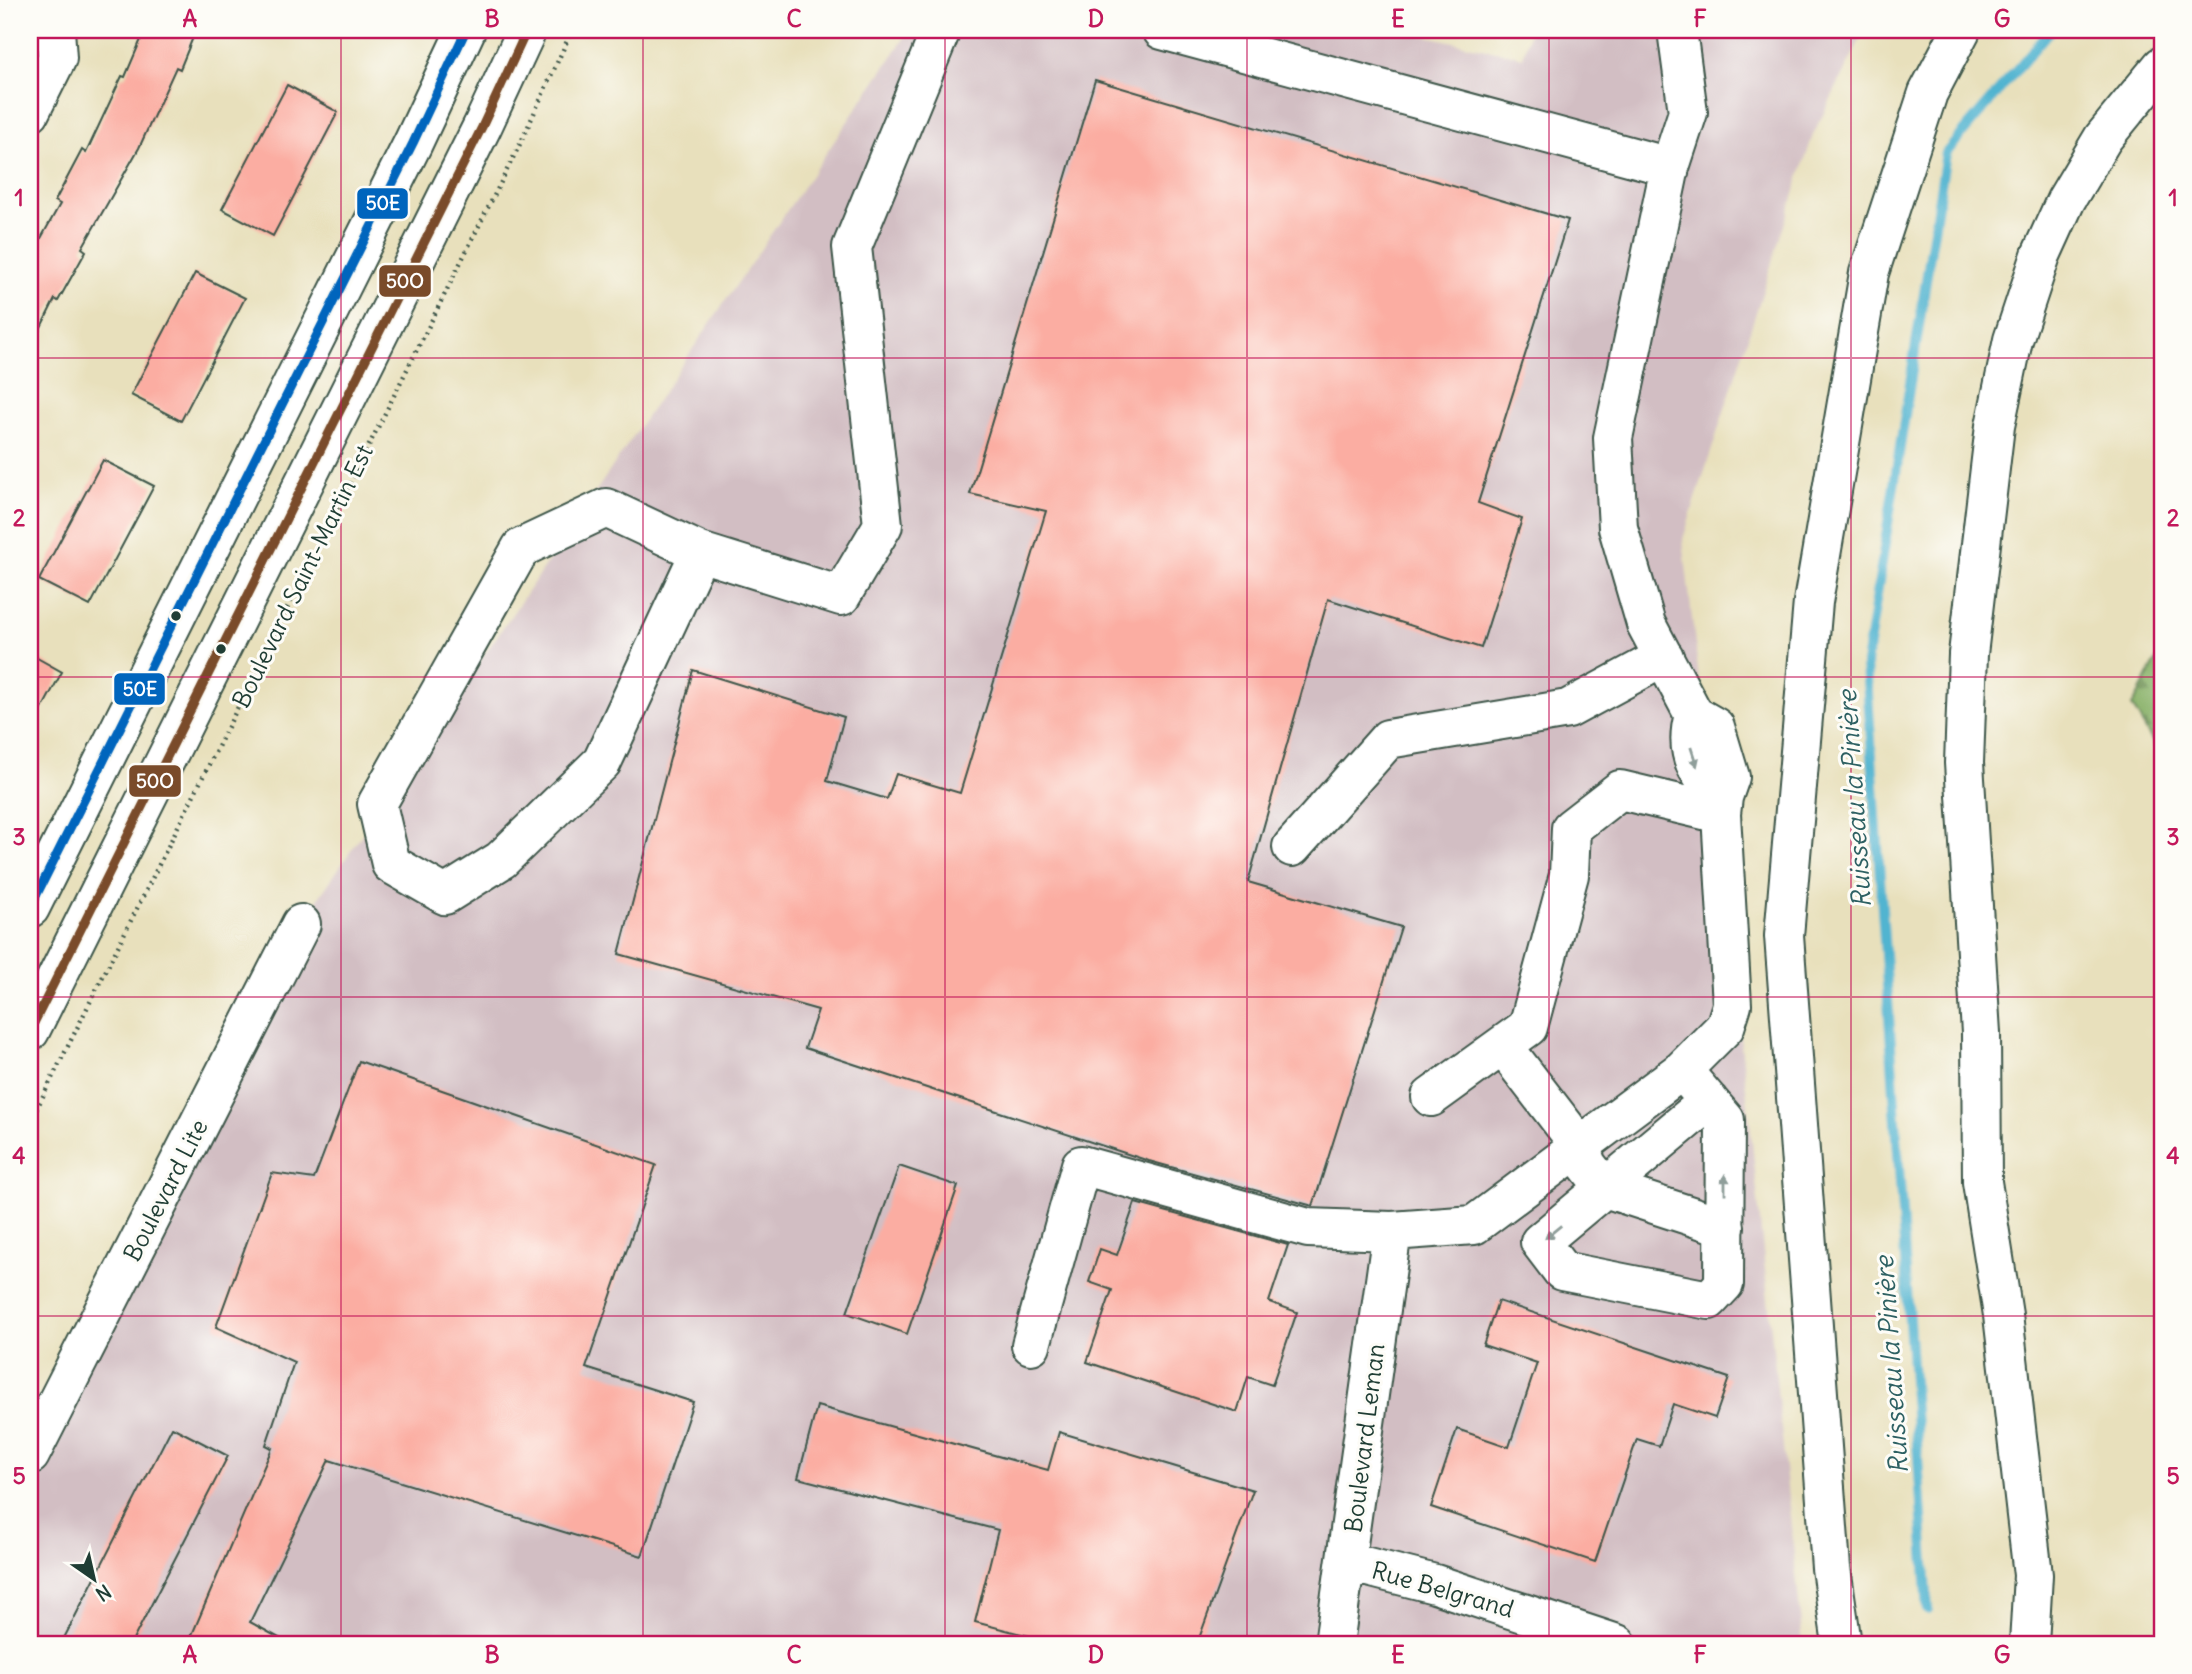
<svg xmlns="http://www.w3.org/2000/svg" width="2192" height="1674" viewBox="0 0 2192 1674" font-family="Delius,sans-serif">
<style>
.industrial{fill:#d2bec3}
.forest{fill:url(#forest-firs);stroke:#54774e;stroke-width:2}
.lines{fill:none;stroke-linecap:round;stroke-linejoin:round}
.stream{stroke:#51b4d0;stroke-width:10}
.building{fill:#fbada2}
.minor-casing{stroke:#3d5548;stroke-width:42}
.major-casing{stroke:#3d5548;stroke-width:42}
.path{stroke:#3d5548;stroke-width:4.5;stroke-dasharray:2 5;stroke-linecap:butt}
.minor{stroke:#fff;stroke-width:38}
.major{stroke:#fff;stroke-width:38}
.bus-1-casing{stroke:#fdfcf7;stroke-width:14}
.bus-2-casing{stroke:#fdfcf7;stroke-width:14}
.bus-1{stroke:#7a4b2a;stroke-width:9}
.bus-2{stroke:#0065bd;stroke-width:9}
.oneway{fill:#8f9e9a}
.grid{fill:none;stroke:#c2185b;stroke-width:2;stroke-opacity:0.55}
.bus-dot{fill:#1f3d34;stroke:#fdfcf7;stroke-width:2.5}
.labels{text-anchor:middle;dominant-baseline:central;stroke-width:6;stroke-linejoin:round;paint-order:stroke}
.street-label{font-size:24px;fill:#1f3d34;stroke:#fdfcf7}
.water-label{font-size:26px;font-style:italic;fill:#2e6163;stroke:#fdfcf7}
.line-badge{stroke:#fdfcf7;stroke-width:2.5}
.badge-label{font-size:19px;text-anchor:middle;font-weight:bold;fill:#fff}
.neatline{fill:none;stroke:#c2185b;stroke-width:2.5}
.grid-label{font-size:23px;text-anchor:middle;font-weight:bold;fill:#c2185b}
</style>
<defs>
<pattern id="forest-firs" width="22" height="20" patternUnits="userSpaceOnUse" patternTransform="scale(1.75)"><rect width="22" height="20" fill="#88b168"/><path d="M5 1l3.5 6h-7zM16 11l3.5 6h-7z" fill="#6f9156"/></pattern>
</defs>
<rect width="100%" height="100%" fill="#fdfcf7"/>
<filter id="ink" filterUnits="userSpaceOnUse"><feTurbulence type="fractalNoise" baseFrequency=".0143" numOctaves="2"/><feDisplacementMap in="SourceGraphic" scale="14" xChannelSelector="R" yChannelSelector="G"/><feConvolveMatrix kernelMatrix="1 2 1 2 8 2 1 2 1" color-interpolation-filters="sRGB"/></filter>
<filter id="wash" filterUnits="userSpaceOnUse"><feTurbulence type="fractalNoise" baseFrequency=".00686" numOctaves="4" result="noise"/><feDisplacementMap in="SourceGraphic" scale="28" xChannelSelector="R" yChannelSelector="G"/><feGaussianBlur stdDeviation="1.57" result="paint"/><feColorMatrix in="noise" values="0 0 0 0 0 0 0 0 0 0 0 0 0 0 0 0 0 1.4 0 .05"/><feComposite in="paint" operator="in"/></filter>
<g filter="url(#wash)">
<rect width="100%" height="100%" fill="#e8e0bc"/>
<path class="industrial" d="M910,30H1399L1523,57L1530,30H1865L1813,135L1683,539L1751,1132L1803,1644H30V1455L301,924Z"/>
<path class="forest" d="M2162,650V758L2132,706Z"/>
<g class="lines">
<path class="stream" d="M1928,1610L1866,664L1946,153L2050,30"/>
</g>
<g id="blocks">
<path class="building" d="M145,30H196L180,69L176,67L139,148L82,248L86,251L58,301L55,299L30,349V258L60,204L55,201L82,150L86,153L122,76L125,77Z
M1095,80L1568,220L1478,503L1522,519L1481,648L1328,599L1248,882L1401,927L1313,1206L1149,1161L805,1048L818,1010L619,954L693,670L844,717L827,781L887,799L896,774L960,793L1046,511L970,494Z
M287,85L338,112L273,236L222,209Z
M195,273L245,298L181,421L131,395Z
M103,460L154,486L90,606L39,580Z
M30,654L62,672L30,731Z
M359,1061L656,1165L586,1368L693,1402L642,1556L329,1460L250,1622L290,1644H188L272,1448L266,1445L294,1362L216,1327L272,1173L314,1179Z
M899,1166L958,1186L907,1334L847,1313Z
M1135,1203L1288,1245L1269,1302L1297,1312L1272,1385L1248,1377L1237,1412L1087,1362L1112,1290L1089,1282L1100,1249L1117,1255Z
M1498,1301L1729,1378L1715,1418L1673,1404L1659,1446L1637,1439L1595,1562L1431,1507L1457,1429L1509,1447L1537,1363L1483,1345Z
M817,1406L1048,1470L1059,1432L1253,1490L1197,1644H1060L975,1622L998,1530L798,1478Z
M172,1427L228,1456L131,1644H61Z"/>
</g>
</g>
<g filter="url(#ink)">
<use href="#blocks" fill-opacity="0" stroke="#3d5548" stroke-width="2"/>
<g class="lines">
<defs>
<path id="minor" d="M1162,30L1670,167L1613,438L1618,528L1646,624L1694,715
M30,112L57,58L55,30
M1670,167L1688,112L1677,30
M700,552L602,762L501,860L445,895L391,864L377,804L521,548L606,508L700,552L841,596L883,525L852,247L941,30
M1721,814L1723,797L1730,777L1715,727L1694,715C1684,750 1694,775 1723,797
M1292,847L1388,739L1568,709L1664,657
M1503,1046L1580,1146L1587,1165L1605,1188L1725,1227
M1682,1070L1725,1120L1724,1284L1709,1300L1562,1271L1540,1242L1709,1101
M1031,1345L1081,1165L1308,1228L1392,1231L1474,1225L1682,1070L1725,1027L1732,1005L1721,814L1620,790L1571,828L1569,875L1528,1027L1431,1097
M30,1455L301,924
M1348,1562L1435,1584L1617,1644
M1334,1644L1392,1231
M1842,1644L1831,1568L1784,936L1813,602L1869,273L1928,93L1961,30
M2029,1644L2033,1575L2026,1515L2003,1315L1982,1182L1981,1033L1964,763L1968,654L1995,426L2013,340L2041,255L2066,200L2103,138L2162,66"/>
<path id="major" d="M30,908L413,143L466,30
M30,1031L482,127L527,30"/>
</defs>
<use href="#minor" class="minor-casing"/>
<use href="#major" class="major-casing"/>
<path class="path" d="M30,1122L521,142L572,30"/>
<use href="#minor" class="minor"/>
<use href="#major" class="major"/>
<defs>
<path id="bus-1" d="M30,1031L482,127L527,30"/>
<path id="bus-2" d="M30,908L413,143L466,30"/>
</defs>
<use href="#bus-1" class="bus-1-casing"/>
<use href="#bus-2" class="bus-2-casing"/>
<use href="#bus-1" class="bus-1"/>
<use href="#bus-2" class="bus-2"/>
</g>
<defs><path id="oneway-solid" d="M-6-.8H1V-3.2L6.5 0L1 3.2V.8H-6Z" transform="scale(1.75)"/></defs>
<g class="oneway">
<use href="#oneway-solid" transform="translate(1694 757) rotate(72)"/>
<use href="#oneway-solid" transform="translate(1725 1184) rotate(-90)"/>
<use href="#oneway-solid" transform="translate(1553 1232) rotate(141)"/>
</g>
</g>
<path class="grid" d="M341,30V1644M643,30V1644M945,30V1644M1247,30V1644M1549,30V1644M1851,30V1644M30,358H2162M30,677H2162M30,997H2162M30,1316H2162"/>
<g class="bus-dot">
<circle cx="176" cy="616" r="6"/>
<circle cx="221" cy="649" r="6"/>
</g>
<g class="labels">
<g class="street-label">
<text transform="translate(302 576) rotate(-64)">Boulevard Saint-Martin Est</text>
<text transform="translate(165 1190) rotate(-63)">Boulevard Lite</text>
<text transform="translate(1364 1438) rotate(-83)">Boulevard Leman</text>
<text transform="translate(1443 1589) rotate(16)">Rue Belgrand</text>
</g>
<g class="water-label">
<text transform="translate(1854 799) rotate(-94)">Ruisseau la Pinière</text>
<text transform="translate(1891 1365) rotate(-94)">Ruisseau la Pinière</text>
</g>
</g>
<g class="line-badge">
<rect x="356" y="187" width="53" height="33" rx="7" fill="#0065bd"/>
<rect x="378" y="264" width="54" height="34" rx="7" fill="#7a4b2a"/>
<rect x="113" y="672" width="53" height="34" rx="7" fill="#0065bd"/>
<rect x="128" y="764" width="54" height="34" rx="7" fill="#7a4b2a"/>
</g>
<g class="badge-label">
<text x="383" y="210">50E</text>
<text x="405" y="288">50O</text>
<text x="140" y="696">50E</text>
<text x="155" y="788">50O</text>
</g>
<rect width="2192" height="1674" fill="none" stroke="#fdfcf7" stroke-width="77"/>
<g transform="translate(94 1579) rotate(146)" stroke="#fdfcf7" stroke-width="5" paint-order="stroke">
<path d="M0-5L12 26L0 18L-12 26Z" fill="#1f3d34"/>
<text y="-10" font-size="19" font-weight="bold" text-anchor="middle" fill="#1f3d34">N</text>
</g>
<rect x="38" y="38" width="2116" height="1598" class="neatline"/>
<g class="grid-label">
<text x="190" y="27">A</text>
<text x="492" y="27">B</text>
<text x="794" y="27">C</text>
<text x="1096" y="27">D</text>
<text x="1398" y="27">E</text>
<text x="1700" y="27">F</text>
<text x="2002" y="27">G</text>
<text x="19" y="206">1</text>
<text x="2173" y="206">1</text>
<text x="19" y="526">2</text>
<text x="2173" y="526">2</text>
<text x="19" y="845">3</text>
<text x="2173" y="845">3</text>
<text x="19" y="1164">4</text>
<text x="2173" y="1164">4</text>
<text x="19" y="1484">5</text>
<text x="2173" y="1484">5</text>
<text x="190" y="1663">A</text>
<text x="492" y="1663">B</text>
<text x="794" y="1663">C</text>
<text x="1096" y="1663">D</text>
<text x="1398" y="1663">E</text>
<text x="1700" y="1663">F</text>
<text x="2002" y="1663">G</text>
</g>
</svg>
